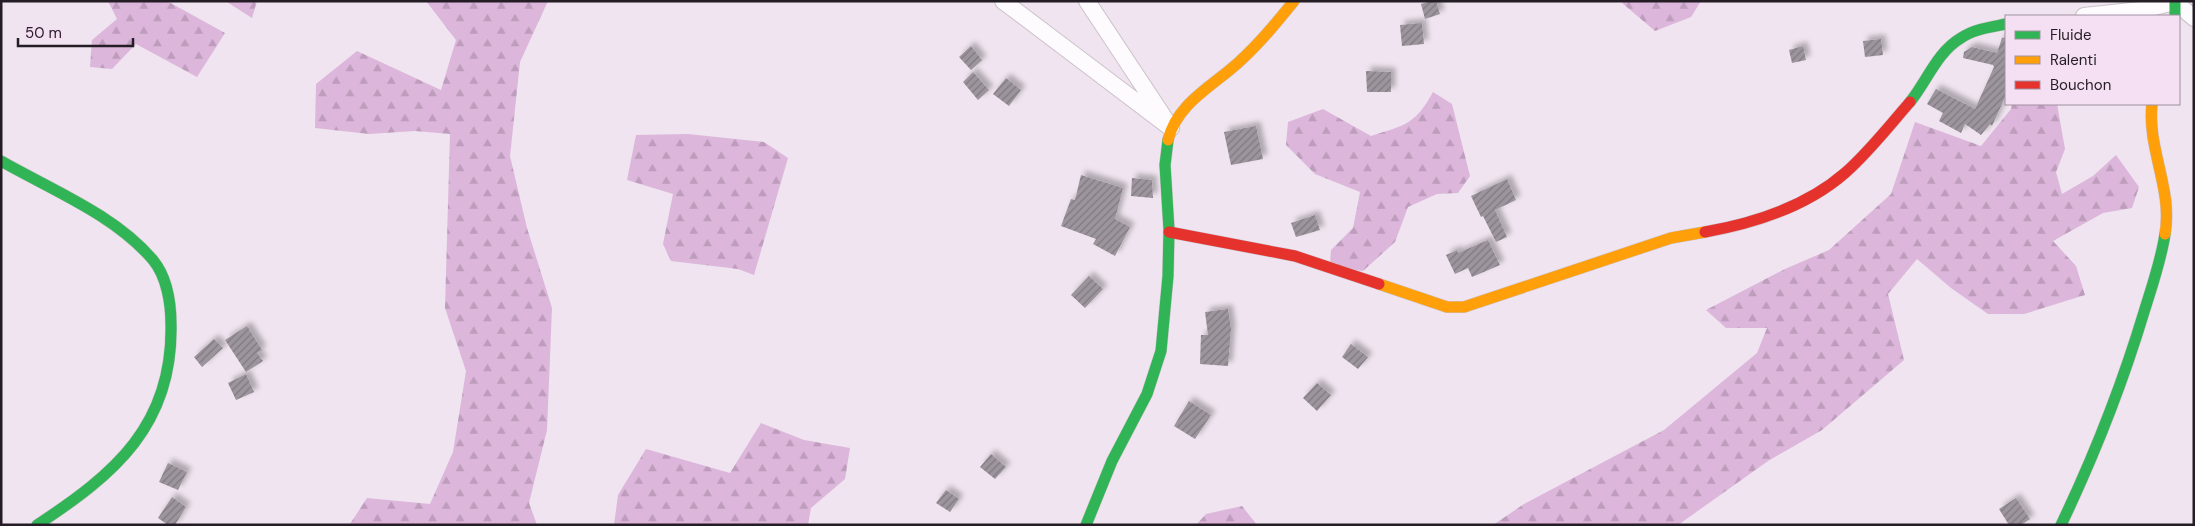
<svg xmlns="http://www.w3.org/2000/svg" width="2195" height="526" viewBox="0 0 2195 526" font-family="'DM Sans',sans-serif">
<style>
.forest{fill:url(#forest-firs)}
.building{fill:url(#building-hatch);filter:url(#shadow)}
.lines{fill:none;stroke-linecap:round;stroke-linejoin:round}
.street-casing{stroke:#cbc2ca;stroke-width:18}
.fast-casing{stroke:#cbc2ca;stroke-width:12}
.slow-casing{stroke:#cbc2ca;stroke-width:12}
.jam-casing{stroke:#cbc2ca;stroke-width:12}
.street{stroke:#fdfbfd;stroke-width:16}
.fast{stroke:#30b455;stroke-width:11}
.slow{stroke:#ff9f0a;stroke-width:11}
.jam{stroke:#e5322d;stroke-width:11}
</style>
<defs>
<pattern id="forest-firs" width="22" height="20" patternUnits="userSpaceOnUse" patternTransform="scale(1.25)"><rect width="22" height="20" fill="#dcb6db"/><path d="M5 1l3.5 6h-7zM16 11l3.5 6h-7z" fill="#bd9cbc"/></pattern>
<pattern id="building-hatch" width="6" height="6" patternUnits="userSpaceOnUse" patternTransform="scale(1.25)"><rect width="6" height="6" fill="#9d959d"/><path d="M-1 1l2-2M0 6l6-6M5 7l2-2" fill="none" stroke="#807980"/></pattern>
<filter id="shadow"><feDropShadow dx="4.5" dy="-4.5" stdDeviation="2.5" flood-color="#0004"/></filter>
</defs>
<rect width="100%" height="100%" fill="#efe4ef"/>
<path class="forest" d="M108,1H167L225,33L197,77L136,44L112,69L90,67L92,40L117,19Z
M226,1H257L252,18L227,2Z
M426,1H548L520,62L510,156L527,228L552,308L547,430L529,503L537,525L350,524L367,498L430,504L453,452L466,371L445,308L450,134L415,131L369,134L315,128L316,84L357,51L441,90L456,40Z
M1626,1H1701L1691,17L1655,31L1622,3Z
M1433,92L1452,104L1470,176L1458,193L1437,194L1408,207L1395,242L1363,271L1330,266L1331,250L1353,228L1360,192L1315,174L1286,145L1288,122L1323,109L1371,136C1405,125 1415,125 1433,92Z
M2012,104H2057L2065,149L2056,172L2062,194L2093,176L2116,155L2139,187L2132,208L2103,213L2053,241L2076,266L2085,295L2024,314H1988L1951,288L1917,259L1888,294L1904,360L1822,430L1768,461L1678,525H1493L1524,504L1664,430L1757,353L1767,328H1726L1706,310L1785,269L1829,250L1891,194L1915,122L1981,146L2011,109Z
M688,134L764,142L788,158L754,275L738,269L671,261L663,244L673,194L627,180L636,135Z
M761,423L804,440L850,448L845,479L811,508L808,525H614L618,495L646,449L730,473Z
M1242,506L1257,525H1196L1206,514Z"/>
<path class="building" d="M1431,1H1436L1440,14L1425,19L1421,4Z
M1422,23L1424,44L1402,46L1400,25Z
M2006,37V95L1992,126L1990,124L1981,135L1965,124L1961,133L1939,121L1943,113L1927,104L1936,89L1975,109L1994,67L1993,65L1963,58L1964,52L1972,47L1997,53L2002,38Z
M1881,39L1883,55L1865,57L1863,41Z
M971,46L982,60L971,70L959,57Z
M1803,46L1806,60L1792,63L1789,50Z
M1366,71L1391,72V92H1367Z
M973,72L989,90L978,100L963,82Z
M1006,78L1021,90L1009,106L993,94Z
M1256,126L1263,159L1231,165L1224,132Z
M1081,175L1123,188L1115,219L1130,227L1115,256L1093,244L1096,239L1061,226L1071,199L1075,200Z
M1132,178L1152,180L1153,198L1131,196Z
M1507,179L1516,200L1495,210L1507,237L1496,242L1483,216L1481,217L1471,196Z
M1315,215L1320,230L1296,237L1291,223Z
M1488,240L1500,265L1472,277L1468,268L1455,274L1446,255L1457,250L1458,253Z
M1089,276L1103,289L1085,308L1071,295Z
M1228,309L1231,328L1228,366L1200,364L1201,335H1208L1205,312Z
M247,326L262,350L257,353L263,361L246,372L225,340Z
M214,339L223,348L202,367L194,357Z
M1351,344L1368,357L1358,369L1342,357Z
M246,374L254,392L236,400L228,383Z
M1317,383L1331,395L1317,411L1303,398Z
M1189,401L1211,415L1195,439L1174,426Z
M991,454L1006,467L995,479L980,467Z
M168,463L187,472L178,490L159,482Z
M946,490L959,499L950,512L936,503Z
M172,497L186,507L175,525H168L158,518Z
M2016,498L2030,519L2021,525H2009L1999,509Z"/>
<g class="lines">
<defs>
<path id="street" d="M1003,1L1171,128L1087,1
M2084,16L2141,10L2175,2L2194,18"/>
<path id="fast" d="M2175,1V16
M1910,102C1927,81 1937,52 1961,38C1974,29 1991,27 2006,24
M1,161C52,190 115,215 153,260C167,277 171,304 171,325C173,425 115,474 37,525
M1086,525L1112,461L1147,394L1161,351L1168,276L1169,230L1165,165L1168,140
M2061,525C2094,456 2122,385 2144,312C2152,286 2161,261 2165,234"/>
<path id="slow" d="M2152,104C2147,149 2173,189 2165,234
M1168,140C1177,103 1213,86 1239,62C1260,43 1277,22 1294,1
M1379,284L1447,307H1464L1671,238L1705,232"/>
<path id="jam" d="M1169,232L1295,256L1379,284
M1705,232C1756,223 1806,207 1845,173C1869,152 1889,126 1910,102"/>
</defs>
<use href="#street" class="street-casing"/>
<use href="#fast" class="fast-casing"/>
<use href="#slow" class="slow-casing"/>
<use href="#jam" class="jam-casing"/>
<use href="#street" class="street"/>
<use href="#fast" class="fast"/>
<use href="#slow" class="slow"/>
<use href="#jam" class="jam"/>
</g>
<rect width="2195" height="526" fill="none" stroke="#251d25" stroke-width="5"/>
<rect x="2005" y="15" width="175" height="90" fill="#f4dff3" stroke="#a191a1"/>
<rect x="2015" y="31" width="25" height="8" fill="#30b455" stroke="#a191a1"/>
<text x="2050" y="40" font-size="15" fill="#251d25">Fluide</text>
<rect x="2015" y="56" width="25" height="8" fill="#ff9f0a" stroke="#a191a1"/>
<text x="2050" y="65" font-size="15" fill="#251d25">Ralenti</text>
<rect x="2015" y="81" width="25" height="8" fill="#e5322d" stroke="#a191a1"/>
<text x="2050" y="90" font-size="15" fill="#251d25">Bouchon</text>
<path d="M18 38v8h115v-8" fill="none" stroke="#251d25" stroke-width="2.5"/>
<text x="25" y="38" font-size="15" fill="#251d25" stroke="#f4dff3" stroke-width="4" paint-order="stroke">50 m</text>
</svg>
